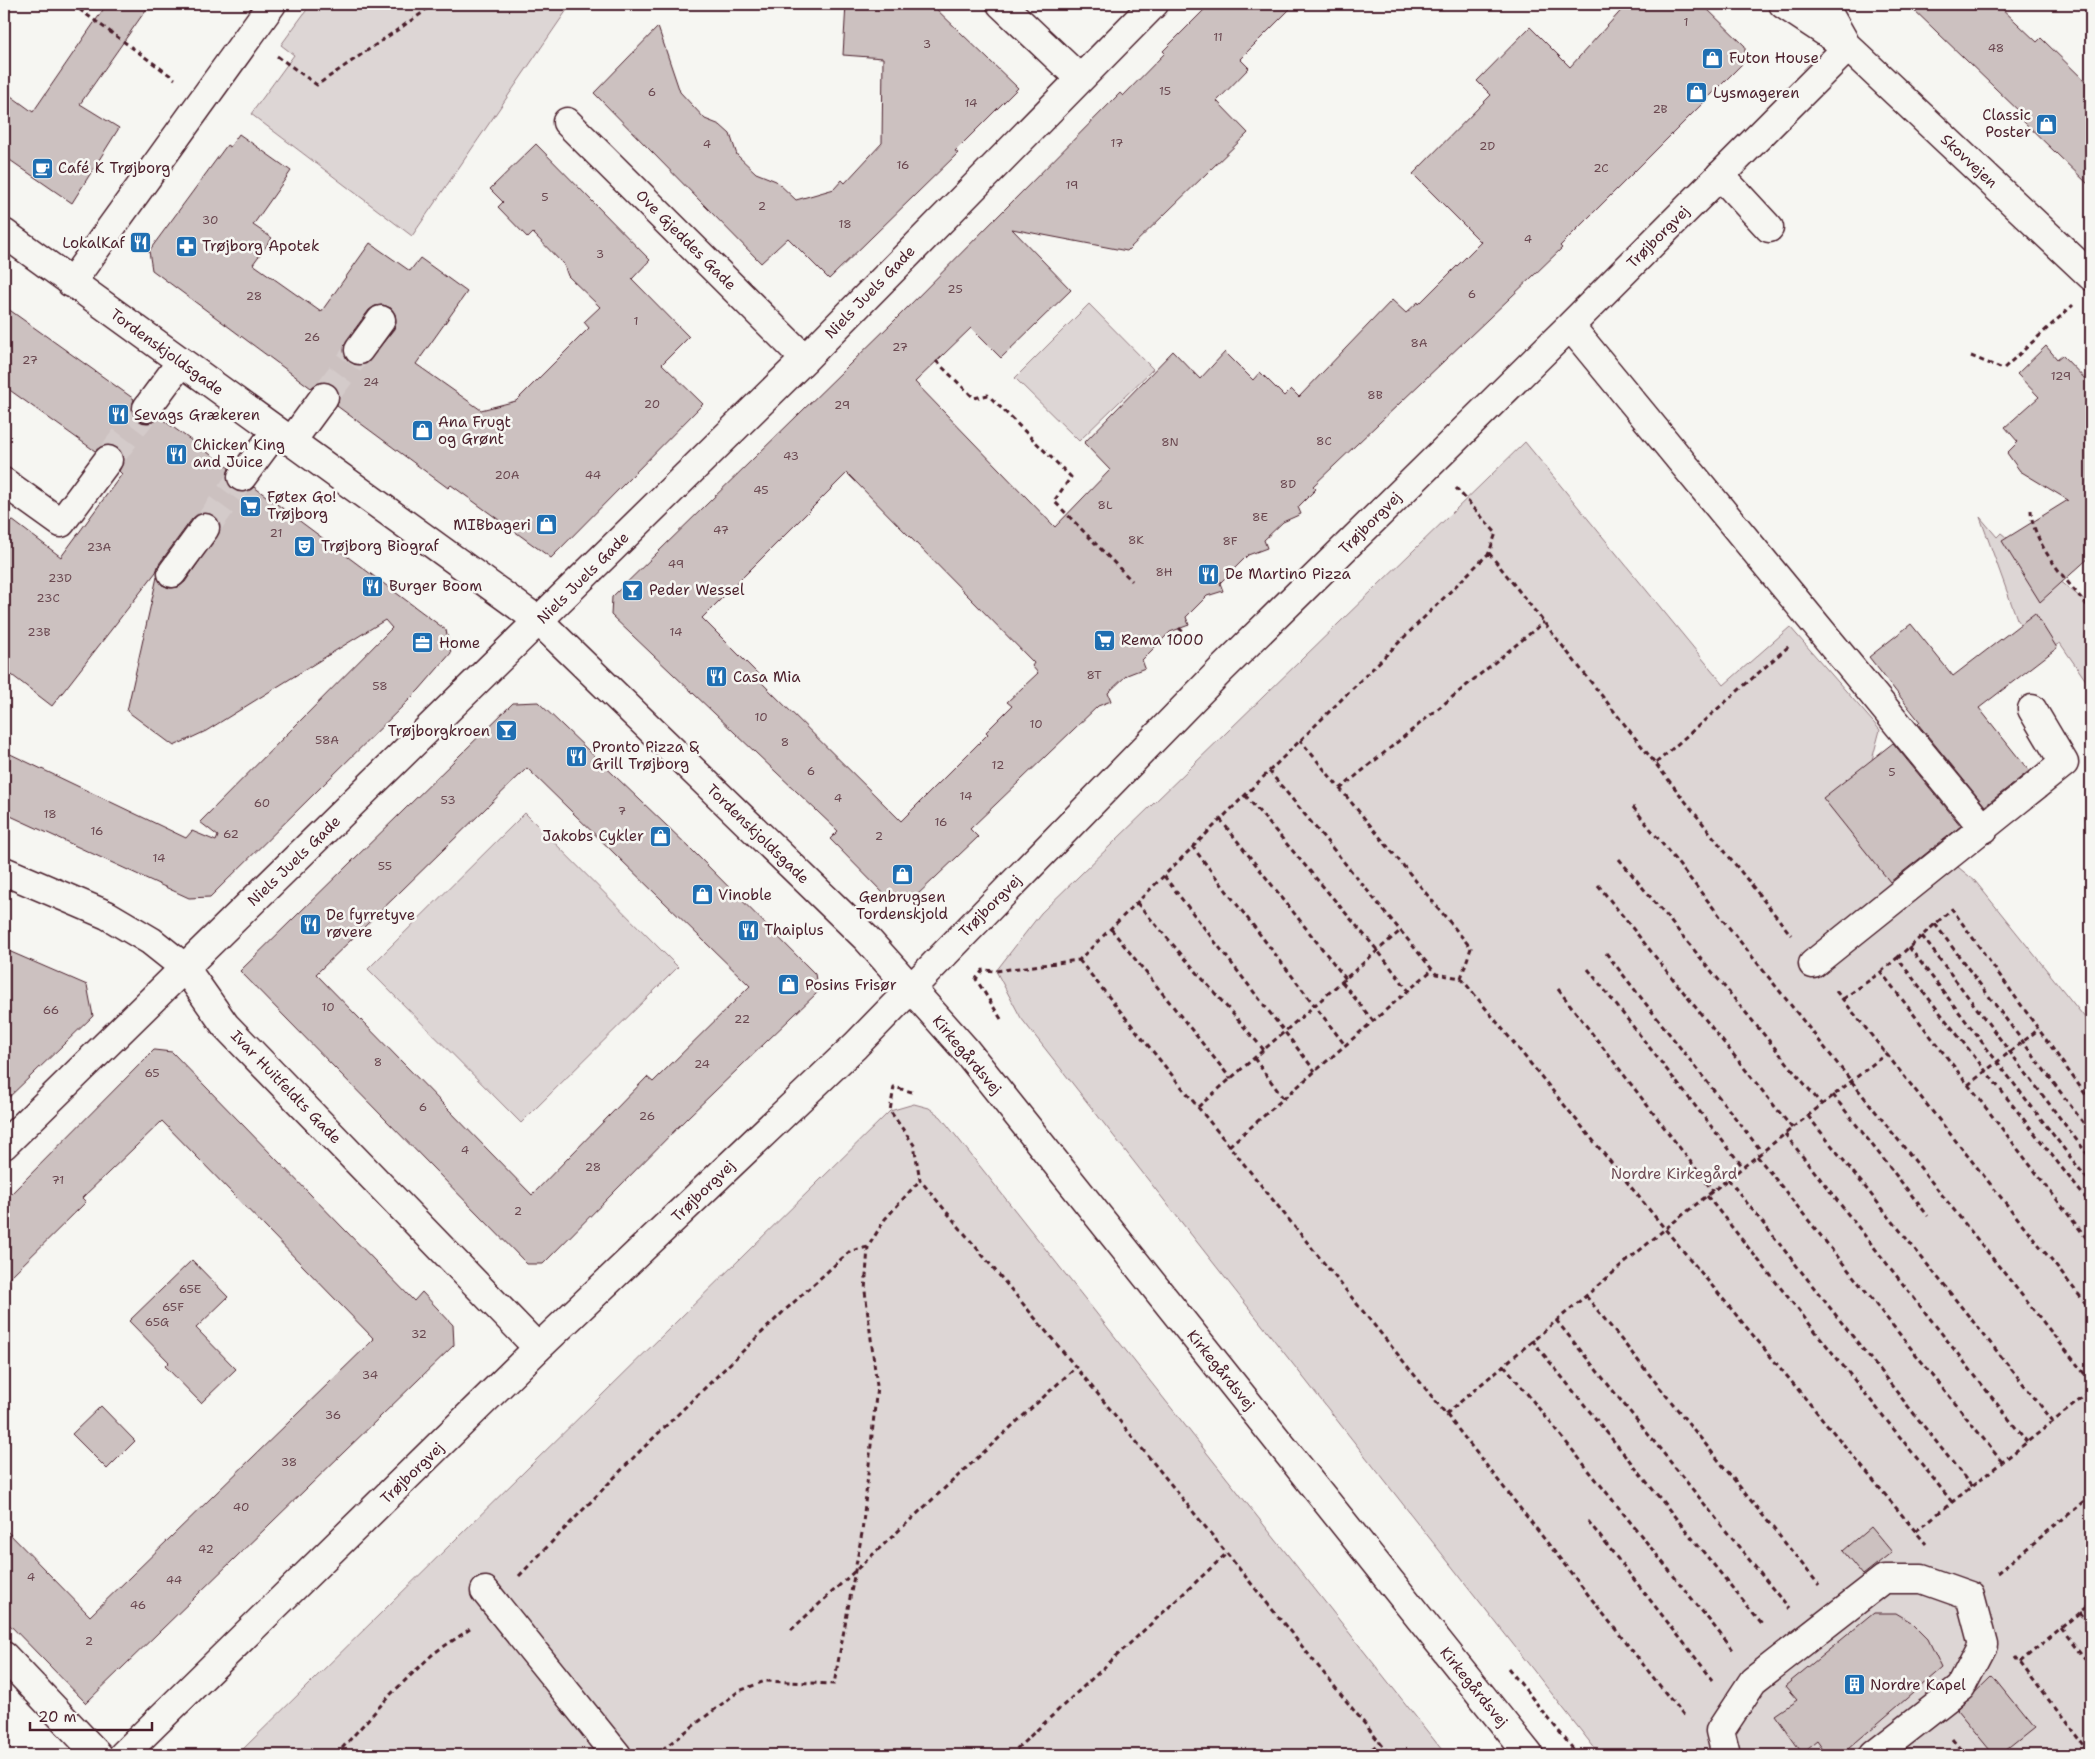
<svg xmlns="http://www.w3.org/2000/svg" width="2095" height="1759" viewBox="0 0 2095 1759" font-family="'Shantell Sans',sans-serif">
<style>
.green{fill:#ddd6d5;stroke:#947a80}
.building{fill:#ccc1c0;stroke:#4a1f2b;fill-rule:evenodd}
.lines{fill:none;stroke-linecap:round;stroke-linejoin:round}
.minor-tunnel{stroke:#d4cbca;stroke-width:28;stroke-dasharray:28 14;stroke-linecap:butt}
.minor-casing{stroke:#4a1f2b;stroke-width:31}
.path{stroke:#4a1f2b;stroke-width:3;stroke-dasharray:5 4;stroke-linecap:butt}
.minor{stroke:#f6f6f2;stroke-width:28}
.labels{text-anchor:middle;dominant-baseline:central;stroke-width:5;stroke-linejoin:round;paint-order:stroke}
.number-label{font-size:12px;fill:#6a4850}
.poi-label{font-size:15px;fill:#4a1f2b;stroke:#f6f6f2;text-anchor:start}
.street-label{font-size:15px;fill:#4a1f2b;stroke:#f6f6f2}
.park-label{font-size:15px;fill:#6f4d56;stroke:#f6f6f2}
</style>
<rect width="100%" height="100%" fill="#f6f6f2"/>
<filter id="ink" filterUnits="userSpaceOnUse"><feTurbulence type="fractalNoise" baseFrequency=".02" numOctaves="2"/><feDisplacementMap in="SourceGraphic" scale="10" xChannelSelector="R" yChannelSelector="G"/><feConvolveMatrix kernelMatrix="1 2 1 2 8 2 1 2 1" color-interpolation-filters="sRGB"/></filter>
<g filter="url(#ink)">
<path class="green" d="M311,4H571L412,236L251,114L294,55L281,45Z
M1089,304L1153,369L1079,441L1015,378Z
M1525,442L1724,685L1790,627L1880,730L1864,790L1975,881L2090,1024L2091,1022V1755H1600L1021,1018L996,971L1041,913Z
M1980,517L1997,537L2001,533L2091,606V688L2060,643L2043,653L2017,619Z
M525,813L678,967L521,1123L368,969Z
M914,1104L929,1108L941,1117L1446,1755H237L890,1111Z"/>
<path class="building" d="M107,4H150L80,104L119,128L72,203L4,156V91L33,112Z
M846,4H931L1018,88L955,151L958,153L829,279L788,238L761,263L594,93L658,27L680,92L705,119L720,125L730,134L737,155L756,173L776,181L796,200L834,189L842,180L845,183L882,143L883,58L843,55Z
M1210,4H1295L1240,59L1249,68L1217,101L1248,133L1127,251L1012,229L1071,290L1001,358L971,328L915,382L1055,527L1110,470L1084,443L1173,351L1200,379L1225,352L1253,380L1260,372L1284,396L1291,389L1299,397L1392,300L1406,313L1418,302L1419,304L1481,242L1413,174L1491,95L1477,81L1530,27L1570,67L1627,4H1702L1745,46V61L1560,246L1562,248L1532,277L1313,486L1316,489L1298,507L1301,514L1283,522L1264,540L1267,548L1248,555L1220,583L1223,591L1207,596L1186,617L1189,625L1170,632L1142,660L1145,668L1127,675L1108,693L1111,701L1098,706L970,829L978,837L915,897L888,898L830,839L838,831L611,615L612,597L895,320L1120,93L1123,96L1165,53L1163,51ZM847,473L1034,663L1032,666L1038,673L1007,702L1012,706L986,732L988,734L901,821L756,677H761L702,618Z
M1908,4H1997L2037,42L2041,38L2091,87V187L2021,119L2024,116Z
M239,134L291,171L253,225L272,238L253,264L321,312L370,243L410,271L420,258L467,292L416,364L481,410L516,401L589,328L584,322L600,307L568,276L564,265L533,233L528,238L498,207L503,202L490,189L536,144L650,260L632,279L689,337L662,364L703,404L551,558L451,485L448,488L337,406L339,399L338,391L333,384L325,381L318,383L311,388L152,270L149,251L227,145L230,147ZM383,305L391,308L395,314L396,322L394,329L366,364L358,366L350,363L345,356L344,348L346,341L369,310L375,306Z
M4,306L134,399L132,406L133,414L138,421L145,423L153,422L159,417L229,468L227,475L228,483L233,490L241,493L249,491L254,487L446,630L451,653L419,690L210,897L189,898L4,813V751L186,838L192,831L216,841L218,836L200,822L392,628L385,620L206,731L174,746L127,711L157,577L162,585L170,588L178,587L185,582L220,530L219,521L214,515L206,512L198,514L192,519L159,564L156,572L52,706L4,669V514L61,557L122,474L119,471L124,461L122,453L117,447L110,445L102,446L95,451L4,386Z
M2046,346L2057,359L2062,355L2091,385V556L2040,602L2002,541L2068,500L2020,471L2007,453L2018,442L2005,427L2039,397L2017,374Z
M2035,613L2057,648L1979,708L2029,771L1985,806L1918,724L1920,722L1869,657L1911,624L1953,676Z
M538,702L691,849L815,974L818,992L688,1117L543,1264H527L240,971L513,703ZM527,768L750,986L653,1082L647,1077L532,1195L316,974Z
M1893,743L1961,826L1890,882L1823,798Z
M4,949L87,985L93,1016L4,1102Z
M154,1050L172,1052L414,1301L422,1292L453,1325L454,1345L86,1703L4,1619V1528L90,1616L374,1339L162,1121L82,1198L86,1202L4,1283V1201Z
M192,1260L228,1297L196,1328L236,1369L201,1403L165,1366L169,1362L129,1321Z
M101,1406L135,1441L107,1469L72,1434Z
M1871,1527L1892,1552L1863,1575L1843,1551Z
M1874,1613H1896L1911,1622L1928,1639L1942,1668L1841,1755H1827L1817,1741L1802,1753L1775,1715L1797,1700L1785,1686Z
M1992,1676L2034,1728L2000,1755H1994L1957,1710Z"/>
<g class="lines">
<path class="minor-tunnel" d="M324,397L359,350
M108,460L147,408
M205,528L242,477"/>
<defs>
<path id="minor" d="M1001,4L1079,78
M1783,4L1848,47L2091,276
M1823,4L1844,41
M567,122L805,359
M1720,175L1769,228
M4,233L539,621L866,938L964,1048L1529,1755
M71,283L272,4
M1570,326L1984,829
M359,350L381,320
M147,408L181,362
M291,442L324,397
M242,477L276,431
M4,482L61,523L108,460
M172,573L205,528
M4,871L107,915L151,941L185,968L225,1025L538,1348
M1813,964L2064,763L2032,709
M4,1145L805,359L1154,4
M485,1591L617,1755
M4,1656L98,1755
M123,1755L538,1348L855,1046L1221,670L1570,326L1848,47
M1726,1755L1720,1731L1753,1681L1884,1579H1922L1970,1596L1983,1645L1961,1687L1874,1755"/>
</defs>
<use href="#minor" class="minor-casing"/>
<path class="path" d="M72,4L175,79
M277,56L317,85L422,13L431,4
M1971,356L2003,369L2073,305
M936,361L974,398L988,395L1071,477L1054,501L1132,581
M2031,510C2032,545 2070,584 2091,610
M1489,553L1791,935
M1179,628L1196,645
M1656,763L1789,646
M1269,771L1436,974L1461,978L1471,948L1300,740
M1340,789L1544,622
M1245,795L1378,951L1408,990
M1633,807L2091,1382
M1220,819L1346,979
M1192,846L1345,1045
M1619,859L1822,1105
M1164,876L1315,1071
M1598,885L1792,1128
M1137,903L1264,1050
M1935,924L2091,1133
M1111,929L1231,1079
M1922,936L2091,1159
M1909,947L2091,1184
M1606,953L1762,1152
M1897,958L1952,909L2091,1102
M1079,960L1446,1414L1686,1719
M1588,969L1743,1167
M1881,972L1897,958L2091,1205
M1461,978L1665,1229L1926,1544
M1342,982L1373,1021
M1558,989L1713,1191
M1836,991L2091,1310
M1843,999L1881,972L2091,1244
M1001,1019L976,979L983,970L996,971L1079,960L1489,553L1496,533L1456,488
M1254,1058L1283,1098
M1968,1085L2039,1029
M912,1092L894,1087L890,1111L914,1145L920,1180L1084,1377L1390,1755
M1833,1095L1928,1216
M1198,1107L1400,931
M1808,1116L2053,1421
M1785,1134L2027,1442
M1229,1146L1432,970
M1757,1156L2002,1462
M1728,1179L1972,1487
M1707,1196L1952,1502
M1586,1296L1819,1585
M1556,1320L1789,1609
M1532,1340L1764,1627
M1504,1365L1734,1651
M1446,1414L1665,1229L1887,1053
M1588,1521L1713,1680
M1916,1531L2091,1391
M1997,1573L2091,1496
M519,1576L637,1454L782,1313L850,1251L868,1247
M2080,1612L2091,1627
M2061,1628L2091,1666
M791,1630L1076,1367
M2015,1656L2091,1755
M2020,1662L2091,1603
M1508,1668L1578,1755
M1952,1738L1966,1755
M336,1755L391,1694L434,1653L470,1629
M655,1755L739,1691L765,1681L834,1684L862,1533L877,1386L865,1291L868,1247L885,1219L920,1180
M1010,1755L1226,1554
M1365,1755L1380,1742"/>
<use href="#minor" class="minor"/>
</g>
</g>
<defs>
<symbol id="shop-square" viewBox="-11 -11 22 22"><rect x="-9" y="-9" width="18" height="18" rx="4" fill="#1f6fb2" stroke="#f6f6f2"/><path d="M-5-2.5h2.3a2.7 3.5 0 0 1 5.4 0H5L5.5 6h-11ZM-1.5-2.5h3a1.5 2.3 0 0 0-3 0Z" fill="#fff"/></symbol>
<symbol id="cafe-square" viewBox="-11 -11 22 22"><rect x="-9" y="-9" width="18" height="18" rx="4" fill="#1f6fb2" stroke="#f6f6f2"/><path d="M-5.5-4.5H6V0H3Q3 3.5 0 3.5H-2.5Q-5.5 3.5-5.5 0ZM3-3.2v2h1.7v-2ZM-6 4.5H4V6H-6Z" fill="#fff"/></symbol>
<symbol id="restaurant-square" viewBox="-11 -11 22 22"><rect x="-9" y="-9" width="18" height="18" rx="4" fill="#1f6fb2" stroke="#f6f6f2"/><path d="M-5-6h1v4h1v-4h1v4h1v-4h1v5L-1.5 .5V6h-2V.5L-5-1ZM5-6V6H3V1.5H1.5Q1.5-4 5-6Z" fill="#fff"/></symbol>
<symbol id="pharmacy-square" viewBox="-11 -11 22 22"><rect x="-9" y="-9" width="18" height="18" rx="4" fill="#1f6fb2" stroke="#f6f6f2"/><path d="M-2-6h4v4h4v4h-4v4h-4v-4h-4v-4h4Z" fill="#fff"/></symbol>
<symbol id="supermarket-square" viewBox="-11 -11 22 22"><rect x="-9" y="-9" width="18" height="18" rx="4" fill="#1f6fb2" stroke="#f6f6f2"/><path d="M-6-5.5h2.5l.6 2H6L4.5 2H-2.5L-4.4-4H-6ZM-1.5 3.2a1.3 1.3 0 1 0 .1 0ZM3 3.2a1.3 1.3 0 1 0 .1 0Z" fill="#fff"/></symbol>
<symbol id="theatre-square" viewBox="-11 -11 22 22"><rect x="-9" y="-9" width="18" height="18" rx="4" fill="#1f6fb2" stroke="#f6f6f2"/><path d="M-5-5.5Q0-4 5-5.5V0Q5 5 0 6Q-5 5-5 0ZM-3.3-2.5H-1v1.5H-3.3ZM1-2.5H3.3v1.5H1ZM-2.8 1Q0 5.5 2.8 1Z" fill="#fff"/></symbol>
<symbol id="bar-square" viewBox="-11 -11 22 22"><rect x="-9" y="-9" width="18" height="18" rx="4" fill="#1f6fb2" stroke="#f6f6f2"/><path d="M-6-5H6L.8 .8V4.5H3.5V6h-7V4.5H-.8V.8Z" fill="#fff"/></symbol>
<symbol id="office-square" viewBox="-11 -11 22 22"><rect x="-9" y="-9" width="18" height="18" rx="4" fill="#1f6fb2" stroke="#f6f6f2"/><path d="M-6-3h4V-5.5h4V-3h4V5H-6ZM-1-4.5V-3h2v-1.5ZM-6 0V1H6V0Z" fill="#fff"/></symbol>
<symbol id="building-square" viewBox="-11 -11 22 22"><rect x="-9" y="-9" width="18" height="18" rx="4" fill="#1f6fb2" stroke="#f6f6f2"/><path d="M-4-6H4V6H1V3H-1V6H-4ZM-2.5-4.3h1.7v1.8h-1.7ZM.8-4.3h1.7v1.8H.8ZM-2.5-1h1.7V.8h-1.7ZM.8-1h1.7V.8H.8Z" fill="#fff"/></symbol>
</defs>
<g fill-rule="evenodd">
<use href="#shop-square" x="1700" y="46" width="25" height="25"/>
<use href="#shop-square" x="1684" y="80" width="25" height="25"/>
<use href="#shop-square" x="2034" y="112" width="25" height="25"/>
<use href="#cafe-square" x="30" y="156" width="25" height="25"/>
<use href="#restaurant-square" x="128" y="230" width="25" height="25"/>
<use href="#pharmacy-square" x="174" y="234" width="25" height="25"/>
<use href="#restaurant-square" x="106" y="402" width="25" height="25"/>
<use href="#shop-square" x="410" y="418" width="25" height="25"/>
<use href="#restaurant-square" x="164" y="442" width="25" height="25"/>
<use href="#supermarket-square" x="238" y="494" width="25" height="25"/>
<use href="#shop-square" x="534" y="512" width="25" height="25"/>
<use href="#theatre-square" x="292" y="534" width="25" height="25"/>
<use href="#restaurant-square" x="1196" y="562" width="25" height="25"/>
<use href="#restaurant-square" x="360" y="574" width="25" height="25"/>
<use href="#bar-square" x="620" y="578" width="25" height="25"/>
<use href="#supermarket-square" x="1092" y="628" width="25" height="25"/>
<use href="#office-square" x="410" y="630" width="25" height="25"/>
<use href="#restaurant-square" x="704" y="664" width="25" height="25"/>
<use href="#bar-square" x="494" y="718" width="25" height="25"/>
<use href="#restaurant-square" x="564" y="744" width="25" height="25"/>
<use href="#shop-square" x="648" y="824" width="25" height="25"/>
<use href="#shop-square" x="890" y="862" width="25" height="25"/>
<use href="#shop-square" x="690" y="882" width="25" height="25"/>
<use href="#restaurant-square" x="298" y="912" width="25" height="25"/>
<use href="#restaurant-square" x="736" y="918" width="25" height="25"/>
<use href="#shop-square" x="776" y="972" width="25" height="25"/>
<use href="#building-square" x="1842" y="1672" width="25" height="25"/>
</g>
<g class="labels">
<g class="number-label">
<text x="1686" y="22">1</text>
<text x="1218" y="37">11</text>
<text x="927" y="44">3</text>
<text x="1996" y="48">48</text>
<text x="1165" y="91">15</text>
<text x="652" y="92">6</text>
<text x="971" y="103">14</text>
<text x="1660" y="109">2B</text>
<text x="1117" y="143">17</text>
<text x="707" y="144">4</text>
<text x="1487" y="146">2D</text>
<text x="903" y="165">16</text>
<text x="1601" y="168">2C</text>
<text x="1072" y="185">19</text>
<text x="545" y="197">5</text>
<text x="762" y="206">2</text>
<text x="210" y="220">30</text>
<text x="845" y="224">18</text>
<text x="1528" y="239">4</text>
<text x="600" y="254">3</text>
<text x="955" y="289">25</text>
<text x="1472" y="294">6</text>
<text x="254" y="296">28</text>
<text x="636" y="321">1</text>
<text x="312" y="337">26</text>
<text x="1419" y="343">8A</text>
<text x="900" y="347">27</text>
<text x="30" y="360">27</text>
<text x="2061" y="376">129</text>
<text x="371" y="382">24</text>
<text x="1375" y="395">8B</text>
<text x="652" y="404">20</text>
<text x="842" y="405">29</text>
<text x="1324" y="441">8C</text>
<text x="1170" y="442">8N</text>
<text x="791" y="456">43</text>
<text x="507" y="475">20A</text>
<text x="593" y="475">44</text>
<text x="1288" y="484">8D</text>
<text x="761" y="490">45</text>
<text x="1105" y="505">8L</text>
<text x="1260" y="517">8E</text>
<text x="721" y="530">47</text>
<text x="276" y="533">21</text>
<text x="1136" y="540">8K</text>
<text x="1230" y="541">8F</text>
<text x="99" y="547">23A</text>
<text x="676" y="564">49</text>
<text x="1164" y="572">8H</text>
<text x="60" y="578">23D</text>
<text x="48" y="598">23C</text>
<text x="39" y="632">23B</text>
<text x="676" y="632">14</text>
<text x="1094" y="675">8T</text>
<text x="380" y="686">58</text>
<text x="761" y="717">10</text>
<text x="1036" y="724">10</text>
<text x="327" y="740">58A</text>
<text x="785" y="742">8</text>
<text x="998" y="765">12</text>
<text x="811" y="771">6</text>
<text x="1892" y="772">5</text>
<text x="966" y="796">14</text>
<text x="838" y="798">4</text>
<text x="448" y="800">53</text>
<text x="262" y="803">60</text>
<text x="622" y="811">7</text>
<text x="50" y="814">18</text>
<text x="941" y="822">16</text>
<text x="97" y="831">16</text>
<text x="231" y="834">62</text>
<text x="879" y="836">2</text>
<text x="159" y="858">14</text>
<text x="385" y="866">55</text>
<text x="328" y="1007">10</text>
<text x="51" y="1010">66</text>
<text x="742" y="1019">22</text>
<text x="378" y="1062">8</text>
<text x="702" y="1064">24</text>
<text x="152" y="1073">65</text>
<text x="423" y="1107">6</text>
<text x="647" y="1116">26</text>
<text x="465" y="1150">4</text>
<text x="593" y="1167">28</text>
<text x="58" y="1180">71</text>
<text x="518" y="1211">2</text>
<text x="190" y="1289">65E</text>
<text x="173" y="1307">65F</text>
<text x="157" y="1322">65G</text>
<text x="419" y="1334">32</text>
<text x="370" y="1375">34</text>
<text x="333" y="1415">36</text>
<text x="289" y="1462">38</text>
<text x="241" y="1507">40</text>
<text x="206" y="1549">42</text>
<text x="31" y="1577">4</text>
<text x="174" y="1580">44</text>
<text x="138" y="1605">46</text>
<text x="89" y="1641">2</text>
</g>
<g class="poi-label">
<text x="1729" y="58">Futon House</text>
<text x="1713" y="93">Lysmageren</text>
<text x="2031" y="115" text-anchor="end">Classic<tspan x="2031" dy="17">Poster</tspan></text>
<text x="58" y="168">Café K Trøjborg</text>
<text x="125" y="243" text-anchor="end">LokalKaf</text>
<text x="202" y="246">Trøjborg Apotek</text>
<text x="134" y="415">Sevags Grækeren</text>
<text x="438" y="422">Ana Frugt<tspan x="438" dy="17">og Grønt</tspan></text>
<text x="193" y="445">Chicken King<tspan x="193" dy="17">and Juice</tspan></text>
<text x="267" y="497">Føtex Go!<tspan x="267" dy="17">Trøjborg</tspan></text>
<text x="531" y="525" text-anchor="end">MIBbageri</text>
<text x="321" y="546">Trøjborg Biograf</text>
<text x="1225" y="574">De Martino Pizza</text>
<text x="389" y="586">Burger Boom</text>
<text x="649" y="590">Peder Wessel</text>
<text x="1121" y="640">Rema 1000</text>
<text x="439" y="643">Home</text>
<text x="733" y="677">Casa Mia</text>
<text x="490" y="731" text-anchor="end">Trøjborgkroen</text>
<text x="592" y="747">Pronto Pizza &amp;<tspan x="592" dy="17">Grill Trøjborg</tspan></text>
<text x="644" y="836" text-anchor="end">Jakobs Cykler</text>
<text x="718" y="895">Vinoble</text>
<text x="902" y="897" text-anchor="middle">Genbrugsen<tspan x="902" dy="17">Tordenskjold</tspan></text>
<text x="326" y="915">De fyrretyve<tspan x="326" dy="17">røvere</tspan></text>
<text x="764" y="930">Thaiplus</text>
<text x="805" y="985">Posins Frisør</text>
<text x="1870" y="1685">Nordre Kapel</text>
</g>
<g class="street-label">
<text transform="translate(1969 161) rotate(43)">Skovvejen</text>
<text transform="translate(1658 237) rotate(-45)">Trøjborgvej</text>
<text transform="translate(686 240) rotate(45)">Ove Gjeddes Gade</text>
<text transform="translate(870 292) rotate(-46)">Niels Juels Gade</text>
<text transform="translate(167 352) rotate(36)">Tordenskjoldsgade</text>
<text transform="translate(1370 523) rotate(-45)">Trøjborgvej</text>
<text transform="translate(583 578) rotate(-45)">Niels Juels Gade</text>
<text transform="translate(758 834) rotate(44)">Tordenskjoldsgade</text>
<text transform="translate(294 861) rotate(-44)">Niels Juels Gade</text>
<text transform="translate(990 906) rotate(-45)">Trøjborgvej</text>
<text transform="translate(967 1055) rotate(50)">Kirkegårdsvej</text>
<text transform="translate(286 1087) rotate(46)">Ivar Huitfeldts Gade</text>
<text transform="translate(703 1191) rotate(-44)">Trøjborgvej</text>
<text transform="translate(1221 1370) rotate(51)">Kirkegårdsvej</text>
<text transform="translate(412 1473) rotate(-44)">Trøjborgvej</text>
<text transform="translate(1474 1687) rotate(51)">Kirkegårdsvej</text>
</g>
<g class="park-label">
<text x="1674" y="1174">Nordre Kirkegård</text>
</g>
</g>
<rect width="2095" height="1759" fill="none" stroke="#f6f6f2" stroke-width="20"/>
<rect x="10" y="10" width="2075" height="1739" fill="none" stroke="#4a1f2b" stroke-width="2" filter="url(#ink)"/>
<path d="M30 1722v8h122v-8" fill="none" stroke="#4a1f2b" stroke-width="2.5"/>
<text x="38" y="1722" font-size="15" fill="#4a1f2b" stroke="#f6f6f2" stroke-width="4" paint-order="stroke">20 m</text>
</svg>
